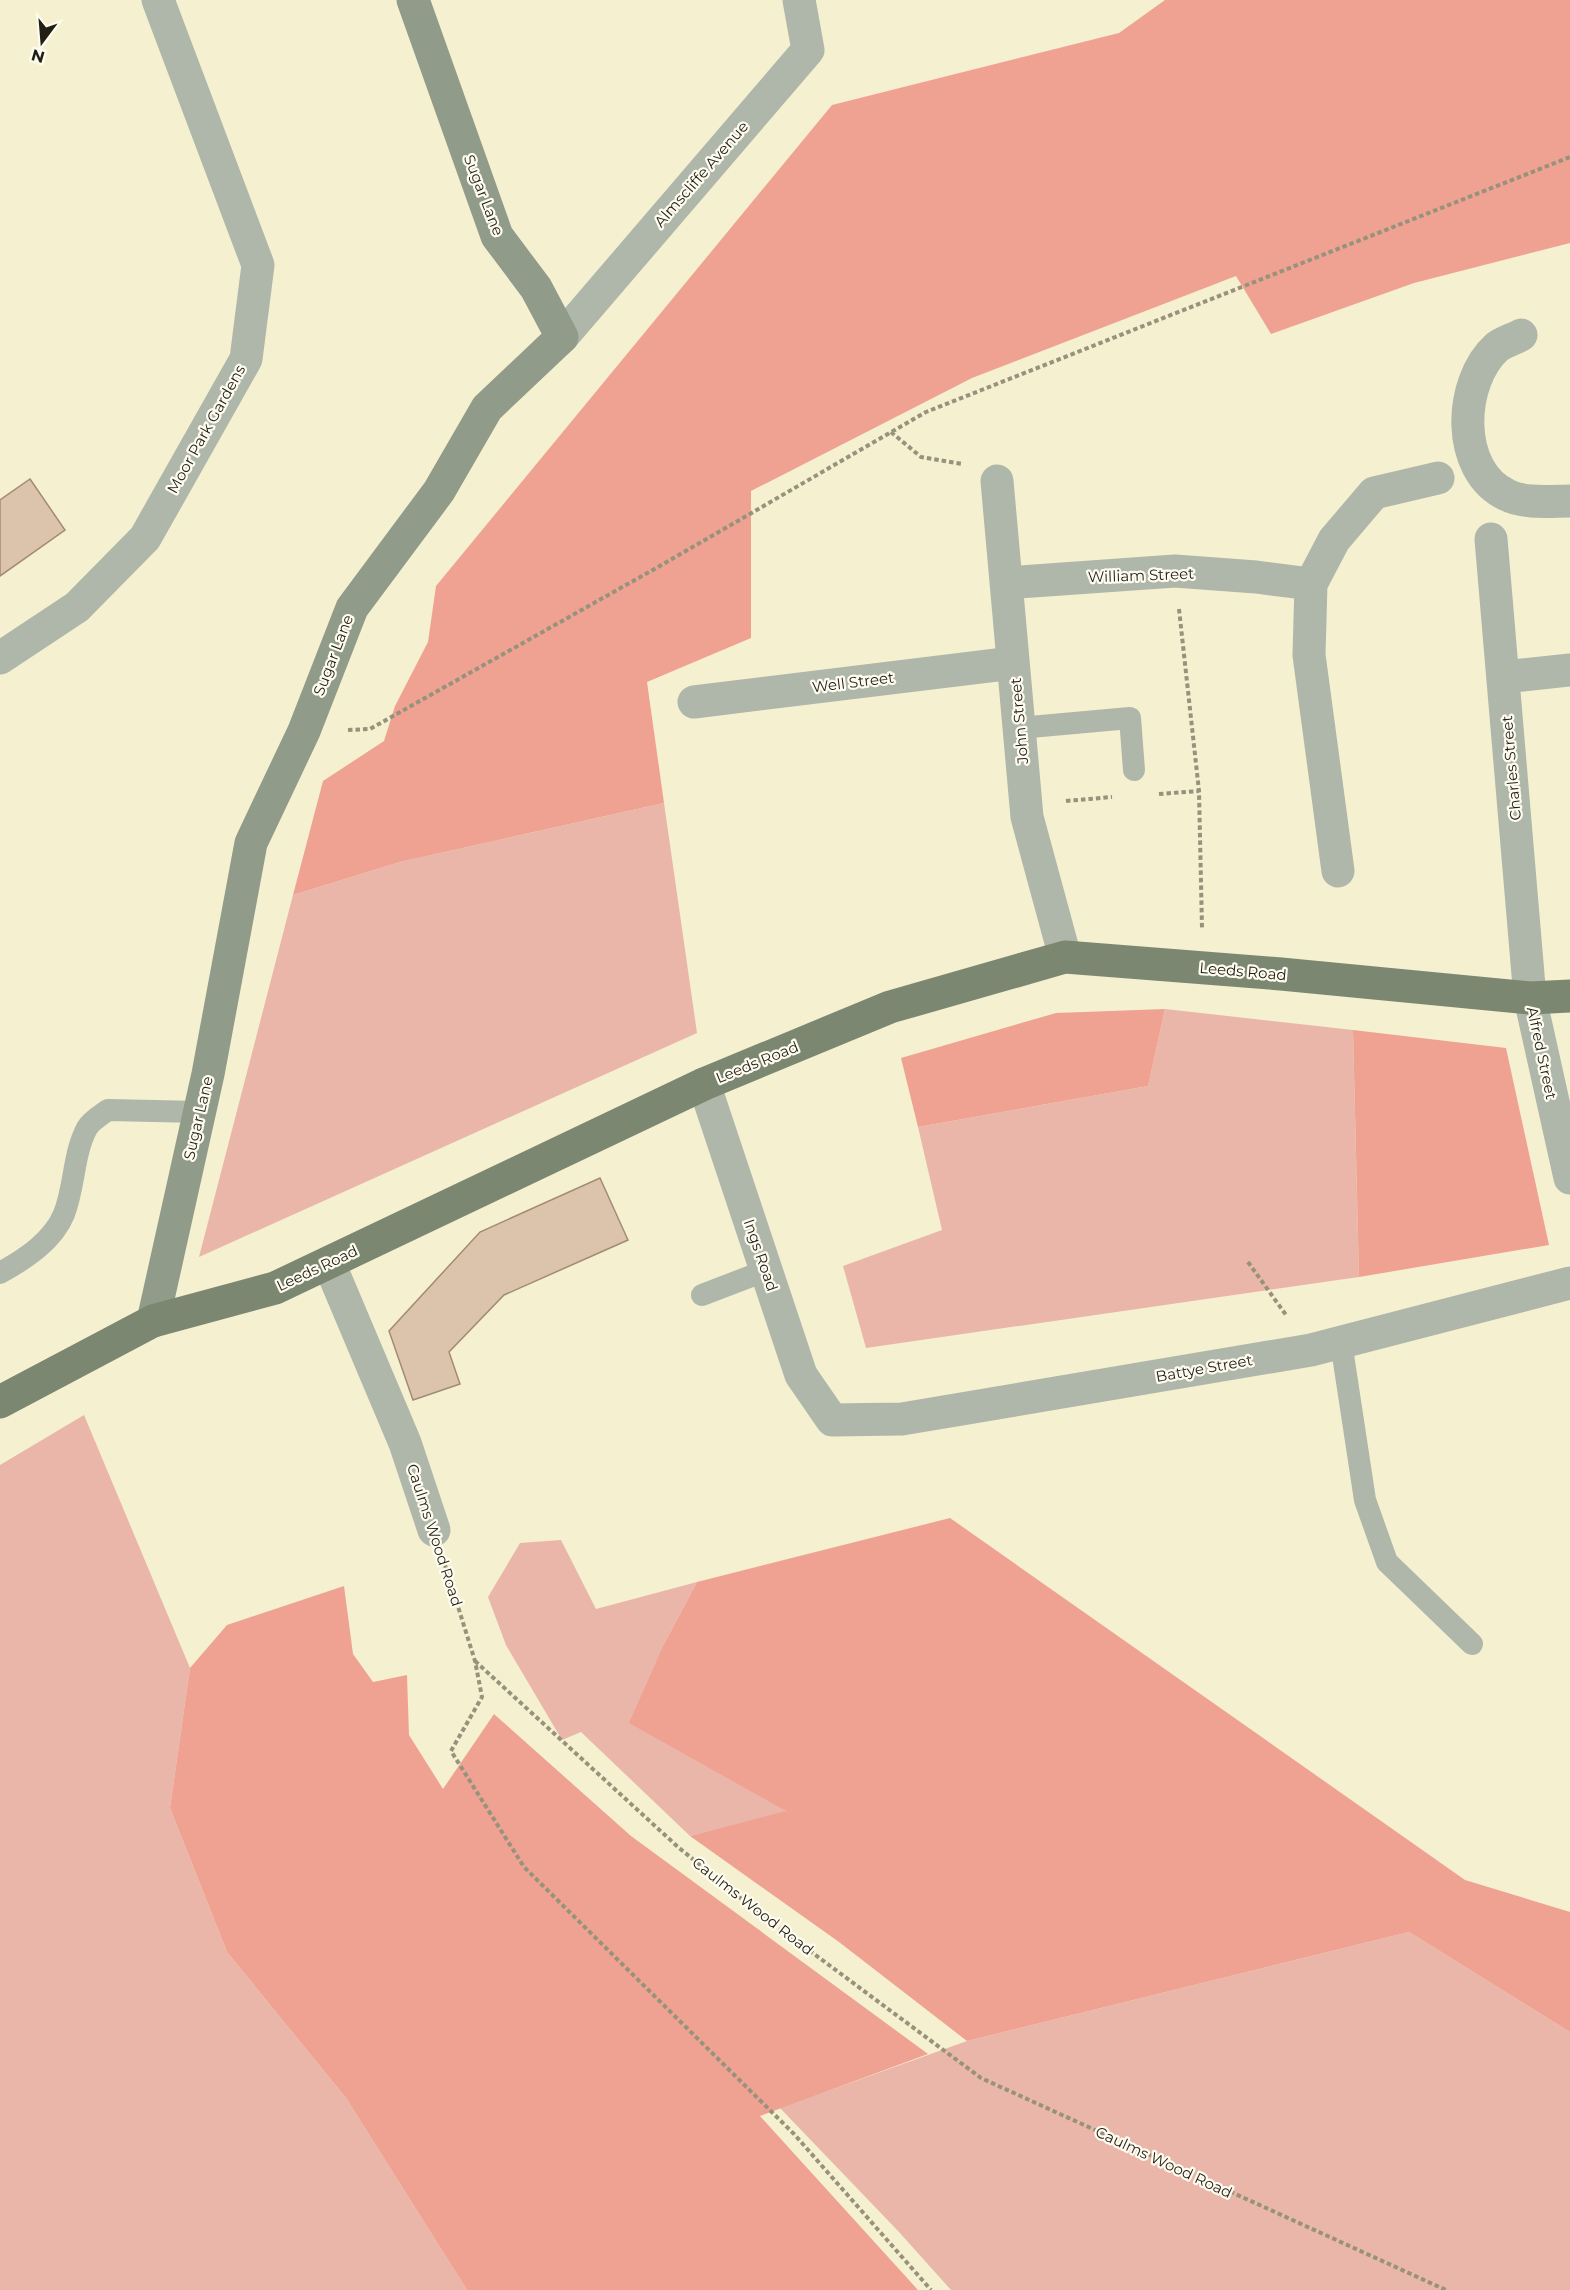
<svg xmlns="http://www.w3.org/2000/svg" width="1570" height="2290" viewBox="0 0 1570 2290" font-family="Montserrat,sans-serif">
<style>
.green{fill:#ebb6aa}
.forest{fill:#efa292}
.building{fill:#dcc3ac;stroke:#a28b76;stroke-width:1.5}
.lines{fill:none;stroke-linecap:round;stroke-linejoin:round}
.path{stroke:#96927c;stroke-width:4;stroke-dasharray:4.5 3;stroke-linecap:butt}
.lane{stroke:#afb7aa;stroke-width:22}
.street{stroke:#afb7aa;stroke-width:33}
.secondary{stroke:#919b89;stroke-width:33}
.primary{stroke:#7b8771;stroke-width:33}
.labels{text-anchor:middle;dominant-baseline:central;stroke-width:4.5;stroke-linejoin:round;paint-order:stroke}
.street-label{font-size:15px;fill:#211e13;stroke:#fefcf0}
</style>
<rect width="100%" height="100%" fill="#f5f0d0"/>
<path class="green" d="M664,803L697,1033L199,1257L293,895L400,862Z
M1165,1009L1353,1030L1359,1277L866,1348L843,1266L942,1230L918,1127L1148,1086Z
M84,1415L190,1668L170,1808L227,1952L346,2098L467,2290H0V1465Z
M561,1540L596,1609L697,1582L664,1644L786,1812L690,1836L581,1732L562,1740L506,1645L488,1597L520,1543Z
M1409,1932L1570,2032V2290H951L899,2232L780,2108L967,2041Z"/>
<path class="forest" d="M1165,0H1570V243L1414,283L1271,334L1236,276L972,378L751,491V638L647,682L664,803L400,862L293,895L323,781L384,741L395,706L428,642L436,586L832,105L1119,33Z
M1165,1009L1148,1086L918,1127L901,1058L1056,1013Z
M1353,1030L1506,1048L1549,1245L1359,1277Z
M950,1518L1465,1880L1570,1912V2032L1409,1932L967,2041L839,1942L690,1836L786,1811L629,1723L664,1644L697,1582Z
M344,1586L353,1654L373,1682L407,1675L409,1735L443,1789L494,1714L631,1836L928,2054L760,2116L918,2290H467L346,2098L227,1952L170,1808L190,1668L227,1625Z"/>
<path class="building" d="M30,479L65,530L0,576V500Z
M600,1178L628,1240L504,1295L449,1352L460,1384L413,1400L389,1331L480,1232Z"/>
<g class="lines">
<path class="path" d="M891,432L921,457L962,464
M1179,609L1199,791L1202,928
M348,730L370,729L658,567L926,412L1570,157
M1159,794L1199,791
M1066,801L1112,797
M1248,1262L1286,1315
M445,1565L475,1661L482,1697L451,1751L524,1867L794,2134L931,2290
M475,1661L678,1847L755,1910L981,2078L1446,2290"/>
<path class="lane" d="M1019,728L1130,718L1134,770
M0,1273C25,1259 53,1241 64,1214C75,1186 73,1154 87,1128C91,1121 101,1115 108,1110L200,1112
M702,1295L767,1270
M1341,1342L1365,1500L1387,1562L1472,1644"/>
<path class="street" d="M1521,335C1514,339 1503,342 1497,347C1458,382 1455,471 1507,495C1524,504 1551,501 1570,501
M562,337L808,50L799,0
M997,481L1027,817L1065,957
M1491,539L1530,998L1570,1178
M1006,583L1175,571L1256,577L1311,584
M0,658L77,607L145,538L246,359L258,265L158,0
M1503,677L1570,670
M694,702L1013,663
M1338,871L1309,655L1311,584L1334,540L1374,493L1438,478
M704,1084L801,1375L832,1420L902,1419L1311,1350L1570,1283
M329,1263L405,1443L434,1530"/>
<path class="secondary" d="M153,1321L208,1074L251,843L304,731L352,608L439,491L487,408L562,337L536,288L497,236L413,0"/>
<path class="primary" d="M0,1402L153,1321L275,1288L704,1084L890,1007L1065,957L1281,974L1530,998L1570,996"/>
</g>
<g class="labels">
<g class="street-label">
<text transform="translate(701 174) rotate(-49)">Almscliffe Avenue</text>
<text transform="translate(484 195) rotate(69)">Sugar Lane</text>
<text transform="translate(206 429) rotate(-61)">Moor Park Gardens</text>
<text transform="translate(1141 575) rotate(-2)">William Street</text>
<text transform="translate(333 655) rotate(-69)">Sugar Lane</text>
<text transform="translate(853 682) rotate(-7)">Well Street</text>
<text transform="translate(1019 721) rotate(-95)">John Street</text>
<text transform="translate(1511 768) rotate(-95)">Charles Street</text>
<text transform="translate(1243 971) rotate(5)">Leeds Road</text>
<text transform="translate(1542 1053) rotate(78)">Alfred Street</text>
<text transform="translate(757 1062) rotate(-22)">Leeds Road</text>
<text transform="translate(198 1118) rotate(-77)">Sugar Lane</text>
<text transform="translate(761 1255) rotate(71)">Ings Road</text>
<text transform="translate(317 1268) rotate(-25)">Leeds Road</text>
<text transform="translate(1204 1368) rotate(-10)">Battye Street</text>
<text transform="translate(435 1535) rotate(72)">Caulms Wood Road</text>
<text transform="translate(753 1906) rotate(38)">Caulms Wood Road</text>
<text transform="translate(1164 2162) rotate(25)">Caulms Wood Road</text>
</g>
</g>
<g transform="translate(42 42) rotate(196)" stroke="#fefcf0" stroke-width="4.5" paint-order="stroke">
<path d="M0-4.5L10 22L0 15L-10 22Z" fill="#211e13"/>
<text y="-9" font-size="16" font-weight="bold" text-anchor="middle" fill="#211e13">N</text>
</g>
</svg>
